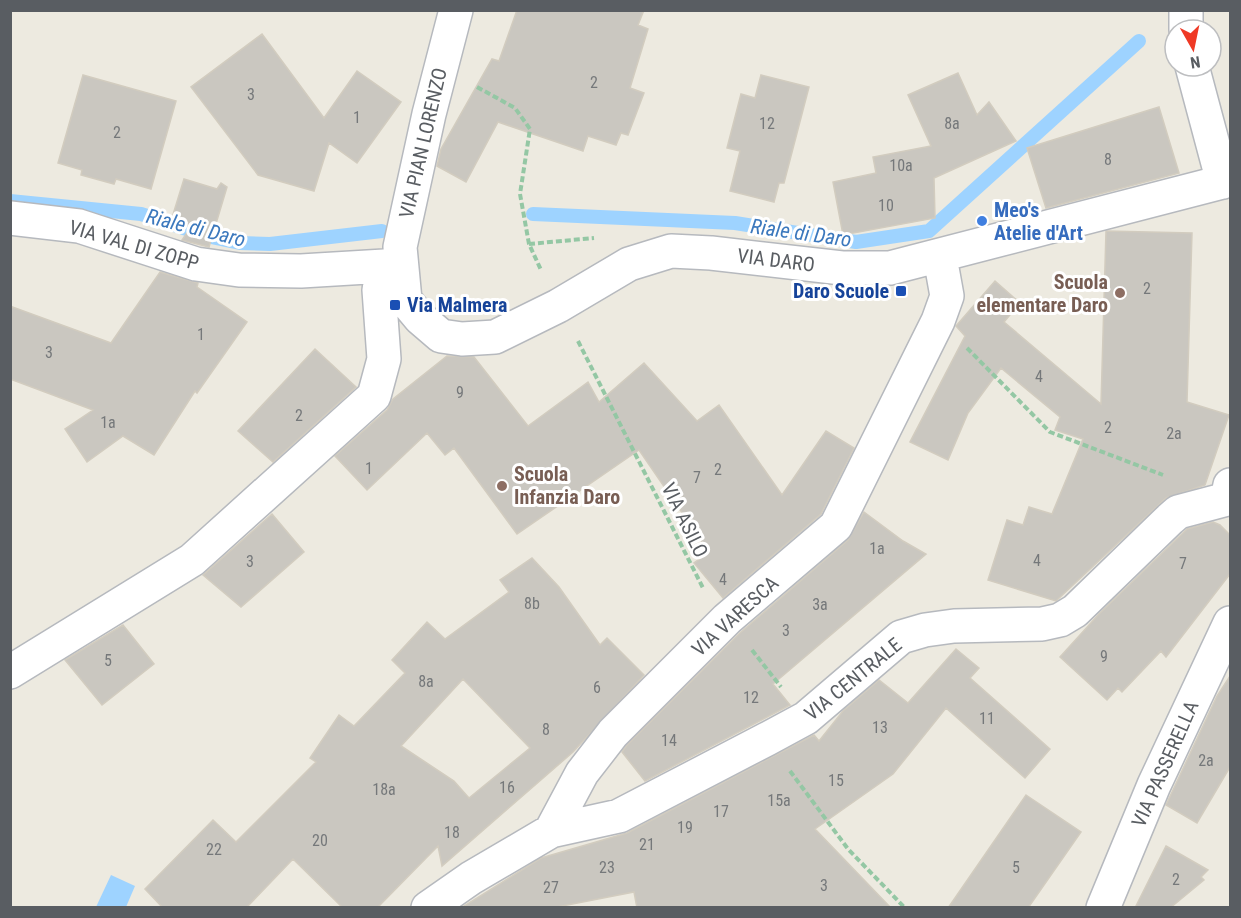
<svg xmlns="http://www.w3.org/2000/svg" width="1241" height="918" viewBox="0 0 1241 918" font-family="'Roboto Condensed',sans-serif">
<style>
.water{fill:#9ed3ff}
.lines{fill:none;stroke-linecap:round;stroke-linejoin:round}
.stream{stroke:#9ed3ff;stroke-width:14}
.building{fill:#cac7c0;stroke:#d2ccbf;stroke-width:1.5;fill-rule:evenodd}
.minor-casing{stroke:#b6b9be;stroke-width:36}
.path{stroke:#94c7a4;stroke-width:4;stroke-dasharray:6 3;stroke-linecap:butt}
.minor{stroke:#fff;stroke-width:33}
.shop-dot{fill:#3f7fe0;stroke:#fff;stroke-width:2}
.transit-dot{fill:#1a4fb4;stroke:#fff;stroke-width:2}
.education-dot{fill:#8d6e63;stroke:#fff;stroke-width:2}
.labels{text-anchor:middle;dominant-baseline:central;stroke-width:6;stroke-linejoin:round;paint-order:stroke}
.number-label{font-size:16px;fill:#75787a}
.street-label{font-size:20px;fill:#595d62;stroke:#fff}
.shop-label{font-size:20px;font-weight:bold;fill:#366cbe;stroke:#fff;text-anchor:start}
.education-label{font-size:20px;font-weight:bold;fill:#785e54;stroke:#fff;text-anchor:end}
.transit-label{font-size:20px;font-weight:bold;fill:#164399;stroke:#fff;text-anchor:end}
.water-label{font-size:21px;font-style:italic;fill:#3b78bd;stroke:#fff}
</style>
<rect width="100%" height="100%" fill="#edeae0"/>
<path class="water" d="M111,875L135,886L126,907H96Z"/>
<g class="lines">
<path class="stream" d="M10,201L141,214L211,237L240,243L270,244L382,231
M533,214L735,223L856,242L929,231L1139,41"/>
</g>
<path class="building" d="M517,10H644L638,25L648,29L630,88L644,93L628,135L621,133L616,145L588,136L583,151L498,122L466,182L437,166L441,149L492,59L499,61Z
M262,34L324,118L357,71L401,102L357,163L329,143L314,191L258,175L191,87Z
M958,73L977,115L989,102L1016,141L934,178L935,218L843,235L833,182L876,173L873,157L931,146L908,95Z
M83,75L176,101L151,189L116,179L114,184L81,175L82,170L58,163Z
M761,75L809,87L784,183H779L774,202L730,191L740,151L727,148L741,94L755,98Z
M1159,107L1179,173L1046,208L1027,148Z
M184,179L217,189L221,183L227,187L209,247L182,240L191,227L171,221Z
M1106,231L1192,233L1187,402L1229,415L1205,485L1166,498L1056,601L988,580L1007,520L1023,525L1029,507L1052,514L1083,439L1055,430L1060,417L1001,368L968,413L948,460L910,442L965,336L956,326L995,281L1020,303L1004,322L1101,404Z
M160,272L198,283L197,287L247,322L197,393L195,391L154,455L123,436L87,462L65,429L93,410L10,379V306L111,343Z
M315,349L356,387L273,462L238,431Z
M447,356L474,357L528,426L588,382L599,402L644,363L697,421L719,405L782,495L826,431L854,448L821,514L723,598L694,563L709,552L639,450L517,534L454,448L445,455L427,433L367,490L335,456L387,410L393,399Z
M864,512L903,541L926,554L773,684L790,705L645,781L622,752L627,745L740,633L848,540Z
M272,514L304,552L241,607L203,575Z
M1213,522L1220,525L1230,535V574L1166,657L1161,651L1122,692L1118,688L1107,700L1060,657L1099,614L1183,533L1187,529Z
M532,558L559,587L600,645L607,638L644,675L573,752L442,866L438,846L377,908H343L293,859L246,908H163L145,889L213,820L236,842L316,762L310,758L339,715L354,726L405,673L392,660L427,622L445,639L509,592L500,580ZM463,679L530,748L469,798L454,781L401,746Z
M123,625L154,664L102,705L65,660Z
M956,649L979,668L970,678L1050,749L1025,778L946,708L893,774L815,829L891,908H637L634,892L552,908H461L541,858L627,833L814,735L819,741L843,711L879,680L908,703Z
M1230,676V767L1197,823L1166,805L1217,696Z
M1026,795L1081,832L1028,908H948Z
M1166,846L1208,870L1201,877L1204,880L1170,908H1135Z"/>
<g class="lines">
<defs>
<path id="minor" d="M456,10L429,114L400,247L405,300L420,318L441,336L462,339L495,337L558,306L629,264L671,251L711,253L842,268H890L1230,180
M1186,10V30
M1192,66L1223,182
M10,218L79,226L196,264L239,270L301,271L401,265
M10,672L192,560L374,396L384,359L379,290L401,278
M551,831L619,816L767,739L806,718L901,637L925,630L954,626L1042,624L1060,620L1075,611L1170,519L1178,512L1227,499L1230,485
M428,908L471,878L551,831L582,773L613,733L727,619L836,526L938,321L947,296L940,257
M1103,908L1154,785L1230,623"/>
</defs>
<use href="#minor" class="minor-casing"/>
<path class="path" d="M477,87L515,108L530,129L520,194L529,244L541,270
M529,244L594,238
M578,341L703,588
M967,348L1050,432L1163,475
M752,650L781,687
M790,771L848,849L905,908"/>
<use href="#minor" class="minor"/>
</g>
<circle class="shop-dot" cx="982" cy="221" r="6"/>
<g class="transit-dot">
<rect x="895" y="285" width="12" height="12" rx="3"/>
<rect x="389" y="299" width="12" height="12" rx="3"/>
</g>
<g class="education-dot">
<circle cx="1120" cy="293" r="6"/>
<circle cx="502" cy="486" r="6"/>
</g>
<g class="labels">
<g class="number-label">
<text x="594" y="82">2</text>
<text x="251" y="94">3</text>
<text x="357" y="117">1</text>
<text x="767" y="123">12</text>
<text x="952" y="123">8a</text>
<text x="117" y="132">2</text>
<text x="1108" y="159">8</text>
<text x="901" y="165">10a</text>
<text x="886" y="205">10</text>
<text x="1147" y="288">2</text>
<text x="201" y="334">1</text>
<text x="49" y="352">3</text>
<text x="1039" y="376">4</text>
<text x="460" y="392">9</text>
<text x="299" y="415">2</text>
<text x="108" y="422">1a</text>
<text x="1108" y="427">2</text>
<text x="1174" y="433">2a</text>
<text x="369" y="468">1</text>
<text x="718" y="469">2</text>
<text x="697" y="477">7</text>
<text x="877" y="548">1a</text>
<text x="1037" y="560">4</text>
<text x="250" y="561">3</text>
<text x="1183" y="563">7</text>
<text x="723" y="579">4</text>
<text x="532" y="603">8b</text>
<text x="820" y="604">3a</text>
<text x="786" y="630">3</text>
<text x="1104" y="656">9</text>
<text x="108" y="660">5</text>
<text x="426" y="681">8a</text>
<text x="597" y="687">6</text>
<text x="751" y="697">12</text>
<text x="987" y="718">11</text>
<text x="880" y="727">13</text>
<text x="546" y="729">8</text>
<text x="669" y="740">14</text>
<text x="1206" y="760">2a</text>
<text x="836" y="780">15</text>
<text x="507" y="787">16</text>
<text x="384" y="789">18a</text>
<text x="779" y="800">15a</text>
<text x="721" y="811">17</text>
<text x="685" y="827">19</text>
<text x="452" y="832">18</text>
<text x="320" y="840">20</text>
<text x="647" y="844">21</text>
<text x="214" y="849">22</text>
<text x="607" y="867">23</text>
<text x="1016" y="867">5</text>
<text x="1176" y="879">2</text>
<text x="824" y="885">3</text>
<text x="551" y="887">27</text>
</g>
<g class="street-label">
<text transform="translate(423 143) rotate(-77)">VIA PIAN LORENZO</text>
<text transform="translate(134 245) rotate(16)">VIA VAL DI ZOPP</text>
<text transform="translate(776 260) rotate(7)">VIA DARO</text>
<text transform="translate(685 520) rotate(64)">VIA ASILO</text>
<text transform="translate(735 616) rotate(-42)">VIA VARESCA</text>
<text transform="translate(853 679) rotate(-39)">VIA CENTRALE</text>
<text transform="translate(1165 764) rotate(-66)">VIA PASSERELLA</text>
</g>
<g class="shop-label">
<text x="994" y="210">Meo's<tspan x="994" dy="23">Atelie d'Art</tspan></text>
</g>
<g class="education-label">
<text x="1108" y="282">Scuola<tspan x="1108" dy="23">elementare Daro</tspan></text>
<text x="514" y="474" text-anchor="start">Scuola<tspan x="514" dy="23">Infanzia Daro</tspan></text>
</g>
<g class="transit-label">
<text x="889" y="291">Daro Scuole</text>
<text x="407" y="305" text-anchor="start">Via Malmera</text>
</g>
<g class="water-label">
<text transform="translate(196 228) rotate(14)">Riale di Daro</text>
<text transform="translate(801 233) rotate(8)">Riale di Daro</text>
</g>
</g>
<rect width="1241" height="918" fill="none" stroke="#595d62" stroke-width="24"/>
<g transform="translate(1193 48) rotate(171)"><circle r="28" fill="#ffffff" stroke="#bdbec0" stroke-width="1.5"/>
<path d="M0-4.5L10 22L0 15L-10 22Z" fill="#ef3925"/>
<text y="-9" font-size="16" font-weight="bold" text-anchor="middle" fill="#595d62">N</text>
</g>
</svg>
